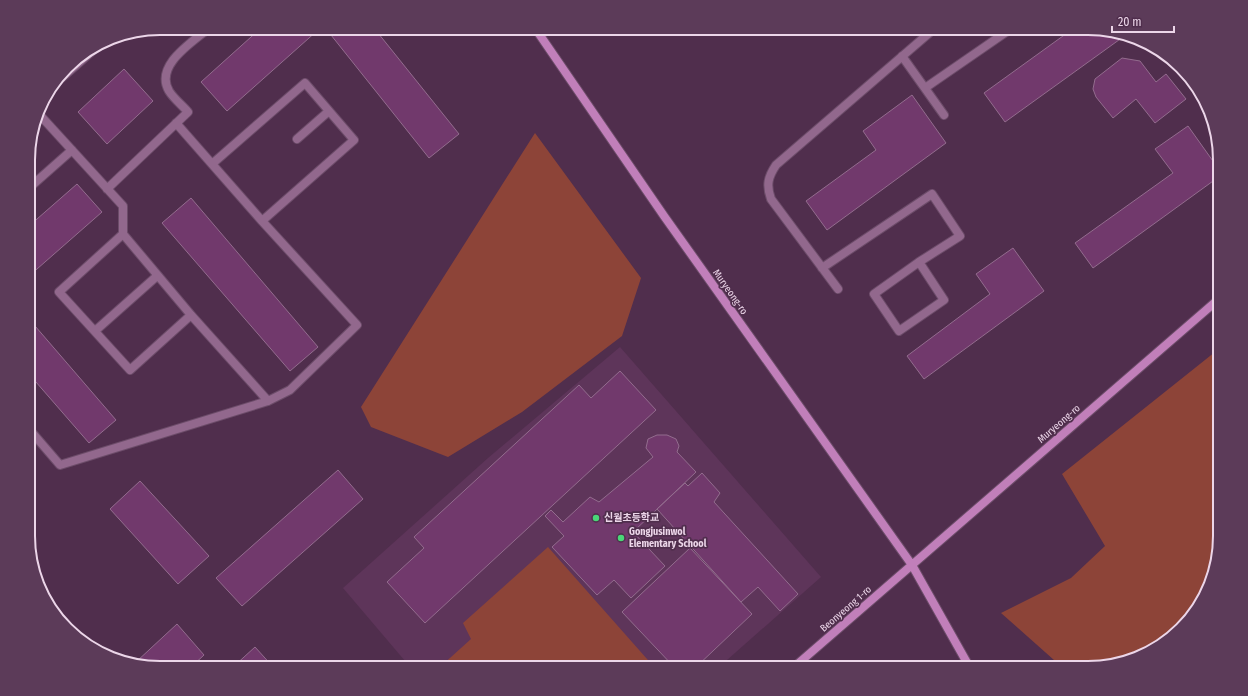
<svg xmlns="http://www.w3.org/2000/svg" width="1248" height="696" viewBox="0 0 1248 696" font-family="'Fira Sans Condensed','Noto Sans KR',sans-serif">
<style>
.built{fill:#5e355a}
.green{fill:#8d4438}
.building{fill:#71396c;stroke:#936c8e}
.lines{fill:none;stroke-linecap:round;stroke-linejoin:round}
.service-casing{stroke:#6c4c69;stroke-width:10}
.minor-casing{stroke:#6c4c69;stroke-width:10}
.secondary-casing{stroke:#6c4c69;stroke-width:10}
.service{stroke:#92688d;stroke-width:8}
.minor{stroke:#92688d;stroke-width:8}
.secondary{stroke:#c17fba;stroke-width:8}
.poi-dot{fill:#4ad778;stroke:#502e4d;stroke-width:1.5}
.labels{text-anchor:middle;dominant-baseline:central;stroke-width:3.5;stroke-linejoin:round;paint-order:stroke}
.street-label{font-size:10px;fill:#ecd6e9;stroke:#502e4d}
.poi-label{font-size:10px;font-weight:bold;fill:#ecd6e9;stroke:#502e4d;text-anchor:start}
.rim{fill:none;stroke:#ecd6e9;stroke-width:2}
</style>
<rect width="100%" height="100%" fill="#502e4d"/>
<path class="built" d="M620,347L821,577L718,668H411L343,588L488,458Z"/>
<path class="green" d="M535,133L641,278L622,336L522,412L448,457L371,427L361,407Z
M1220,348V544L1202,602L1161,646L1096,668H1063L1001,613L1071,578L1105,546L1062,474Z
M548,547L655,668H441L440,667L471,639L463,623Z"/>
<path class="building" d="M261,28H316L318,30L227,111L201,82Z
M330,28H374L459,134L429,158L327,30Z
M1074,28H1088L1123,37L1005,122L984,93Z
M1122,58L1140,61L1156,82L1166,74L1186,99L1155,123L1136,99L1113,118L1096,97L1093,89L1095,79Z
M124,69L153,101L107,144L78,112Z
M912,95L946,143L827,230L806,201L876,150L863,131Z
M1188,126L1220,171V176L1093,268L1075,243L1173,173L1155,149Z
M77,184L102,212L29,276V226Z
M191,198L318,347L290,371L162,223Z
M1013,248L1044,291L924,379L907,356L990,294L976,274Z
M29,319L116,420L89,443L29,374Z
M620,371L656,410L425,623L387,582L424,548L414,537L579,385L591,398Z
M657,435H667L676,439L679,446L677,452L696,472L633,532L665,566L631,598L614,580L597,595L552,547L564,536L545,516L551,510L563,522L590,497L599,502L653,457L646,448L648,439Z
M338,470L363,499L242,606L216,578Z
M702,473L720,493L714,502L798,594L780,611L758,587L741,602L657,509L685,483L688,486Z
M140,481L209,556L178,584L110,509Z
M690,548L752,614L695,668H675L622,612Z
M177,624L204,655L190,668H160L136,662Z
M255,647L274,668H232Z"/>
<g class="lines">
<defs>
<path id="service" d="M902,56L944,115
M925,88L1012,28
M38,113L123,206V234L191,315L268,401
M176,123L262,221L354,140L305,83L212,164
M297,139L329,111
M29,188L72,150
M107,189L188,112C182,105 174,99 169,91C154,65 193,42 209,28
M123,234L59,292L130,370L191,315
M822,268L932,194L960,236L919,262L874,294L899,331L944,300L919,262
M838,289L771,199C766,185 768,177 776,165L935,28
M95,331L157,276
M29,429L60,465L268,401L290,390L357,325L262,221"/>
<path id="minor" d="M58,81L98,46"/>
<path id="secondary" d="M535,28L664,216L912,565L970,668
M793,668L1220,298"/>
</defs>
<use href="#service" class="service-casing"/>
<use href="#minor" class="minor-casing"/>
<use href="#secondary" class="secondary-casing"/>
<use href="#service" class="service"/>
<use href="#minor" class="minor"/>
<use href="#secondary" class="secondary"/>
</g>
<g class="poi-dot">
<circle cx="596" cy="518" r="4"/>
<circle cx="621" cy="538" r="4"/>
</g>
<g class="labels">
<g class="street-label">
<text transform="translate(730 292) rotate(55)">Muryeong-ro</text>
<text transform="translate(1059 424) rotate(-41)">Muryeong-ro</text>
<text transform="translate(846 609) rotate(-41)">Beonyeong 1-ro</text>
</g>
<g class="poi-label">
<text x="604" y="518">신월초등학교</text>
<text x="629" y="532">Gongjusinwol<tspan x="629" dy="12">Elementary School</tspan></text>
</g>
</g>
<path d="M0 0H1248V696H0ZM160 35H1088A125 125 0 0 1 1213 160V536A125 125 0 0 1 1088 661H160A125 125 0 0 1 35 536V160A125 125 0 0 1 160 35Z" fill="#5c3b59" fill-rule="evenodd"/>
<path class="rim" d="M160 35H1088A125 125 0 0 1 1213 160V536A125 125 0 0 1 1088 661H160A125 125 0 0 1 35 536V160A125 125 0 0 1 160 35Z"/>
<path d="M1112 26v6h62v-6" fill="none" stroke="#ecd6e9" stroke-width="2"/>
<text x="1118" y="26" font-size="12" fill="#ecd6e9" stroke="#502e4d" stroke-width="3" paint-order="stroke">20 m</text>
</svg>
